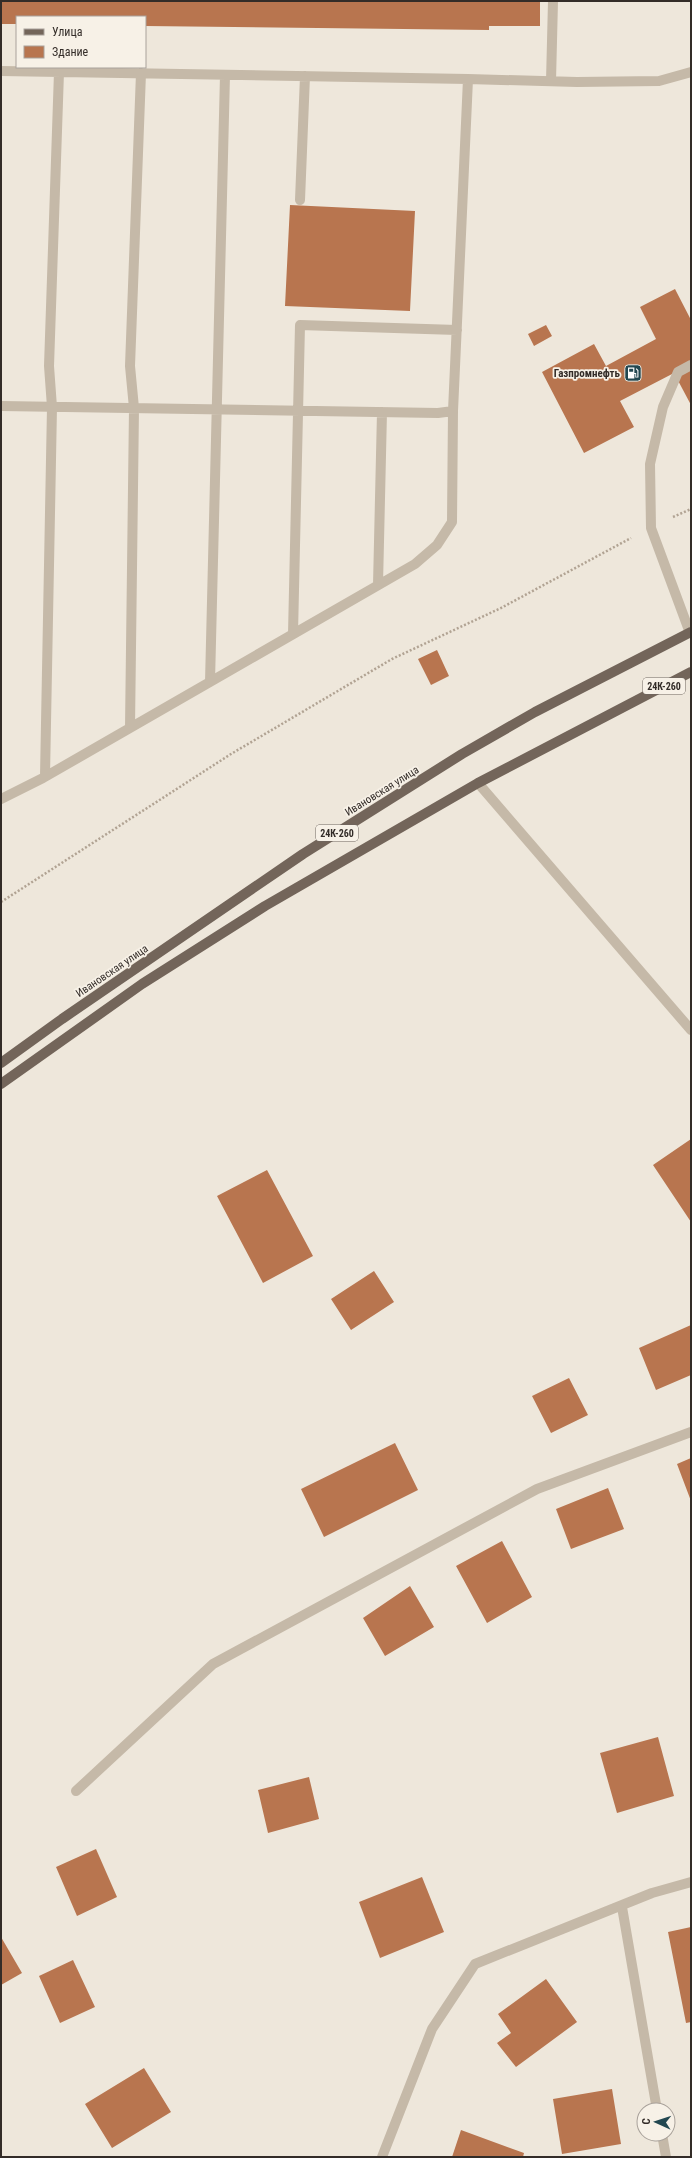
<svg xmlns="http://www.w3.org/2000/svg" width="692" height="2158" viewBox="0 0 692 2158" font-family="'Roboto Condensed',sans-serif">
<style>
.building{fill:#b8754f}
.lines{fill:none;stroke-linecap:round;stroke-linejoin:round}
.path{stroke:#b1a393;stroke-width:2.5;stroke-dasharray:2 2;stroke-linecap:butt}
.minor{stroke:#c5b9a8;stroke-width:10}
.major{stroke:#73655a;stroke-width:10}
.labels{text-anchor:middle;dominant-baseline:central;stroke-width:3.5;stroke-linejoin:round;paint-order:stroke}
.shield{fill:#f7f1e7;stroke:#6e6761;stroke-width:1}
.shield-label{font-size:10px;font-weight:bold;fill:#332c28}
.poi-label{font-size:11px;font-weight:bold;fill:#332c28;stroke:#f7f1e7;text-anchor:end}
.street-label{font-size:11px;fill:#332c28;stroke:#f7f1e7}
</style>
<rect width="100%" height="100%" fill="#eee7db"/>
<path class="building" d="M1,1H540V26H489V30L145,26V17H17V24H1Z
M290,205L415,211L410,311L285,306Z
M675,289L691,320V405L674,373L620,401L634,427L584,453L542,372L594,344L606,366L656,339L640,307Z
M546,325L552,336L534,346L528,334Z
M437,650L449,676L431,685L418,659Z
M691,1139V1222L653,1165Z
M267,1170L313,1256L263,1283L217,1196Z
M374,1271L394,1302L351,1330L331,1299Z
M691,1325V1375L656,1390L639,1348Z
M569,1378L588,1415L551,1433L532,1396Z
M395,1443L418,1490L324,1537L301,1489Z
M691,1458V1501L677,1464Z
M608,1488L624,1529L571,1549L556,1509Z
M502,1541L532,1597L487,1623L456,1566Z
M410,1586L434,1627L385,1656L363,1618Z
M658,1737L674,1796L617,1813L600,1753Z
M309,1777L319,1819L268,1833L258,1790Z
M96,1849L117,1897L77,1916L56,1867Z
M422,1877L444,1932L380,1958L359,1902Z
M691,1927V2022L686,2023L668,1932Z
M1,1937L22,1973L1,1985Z
M73,1960L95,2007L60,2023L39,1976Z
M546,1979L577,2022L516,2067L497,2043L511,2033L498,2014Z
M144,2068L171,2112L112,2148L85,2104Z
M612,2089L621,2144L562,2154L553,2099Z
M461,2130L524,2153L523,2157H452Z"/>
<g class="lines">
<path class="path" d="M673,517L691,509
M1,902L231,754L392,659L501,608L631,538"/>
<path class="minor" d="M1,71L468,79L453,411L452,522L437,545L415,564L43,778L1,799
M468,79L577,82L659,81L691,72
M551,81L553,1
M300,200L305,76
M1,406L438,413L453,411
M378,585L382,412
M690,633L651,528L650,464L663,407L678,372L691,365
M293,634L300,325L457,330
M210,682L225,75
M130,728L134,408L130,366L141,73
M45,776L52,407L49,366L59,72
M478,783L691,1030
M76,1791L213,1664L537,1489L691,1432
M622,1907L657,2110
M662,2134L666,2157
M382,2157L432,2029L475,1964L652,1893L691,1882"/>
<path class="major" d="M1,1063L62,1019L303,854L462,754L535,712L691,632
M1,1084L142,984L265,906L478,783L691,672"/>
</g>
<defs>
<symbol id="fuel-square" viewBox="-11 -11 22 22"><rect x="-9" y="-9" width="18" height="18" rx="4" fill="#224750" stroke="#f7f1e7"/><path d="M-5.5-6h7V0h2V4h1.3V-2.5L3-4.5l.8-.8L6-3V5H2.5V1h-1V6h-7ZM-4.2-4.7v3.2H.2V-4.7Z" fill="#fff"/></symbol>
</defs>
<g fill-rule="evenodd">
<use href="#fuel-square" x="623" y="363" width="20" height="20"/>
</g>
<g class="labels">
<g class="shield">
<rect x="643" y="678" width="42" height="16" rx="3"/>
<rect x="316" y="825" width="42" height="16" rx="3"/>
</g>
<g class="shield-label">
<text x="664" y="686">24К-260</text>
<text x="337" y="833">24К-260</text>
</g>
<g class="poi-label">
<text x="620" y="373">Газпромнефть</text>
</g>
<g class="street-label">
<text transform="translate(382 791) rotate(-32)">Ивановская улица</text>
<text transform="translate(112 971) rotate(-34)">Ивановская улица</text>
</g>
</g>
<rect width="692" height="2158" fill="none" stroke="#332c28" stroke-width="4"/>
<rect x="16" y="16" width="130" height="52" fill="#f7f1e7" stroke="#a9a29b"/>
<rect x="24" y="29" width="20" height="6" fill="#73655a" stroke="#a9a29b"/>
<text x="52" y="36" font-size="12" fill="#332c28">Улица</text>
<rect x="24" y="46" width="20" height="12" fill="#b8754f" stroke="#a9a29b"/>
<text x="52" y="56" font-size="12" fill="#332c28">Здание</text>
<g transform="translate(656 2122) rotate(273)"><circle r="19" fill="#f7f1e7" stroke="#a9a29b"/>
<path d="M0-3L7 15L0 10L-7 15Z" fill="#224750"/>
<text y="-6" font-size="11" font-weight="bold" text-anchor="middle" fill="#332c28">С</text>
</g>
</svg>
